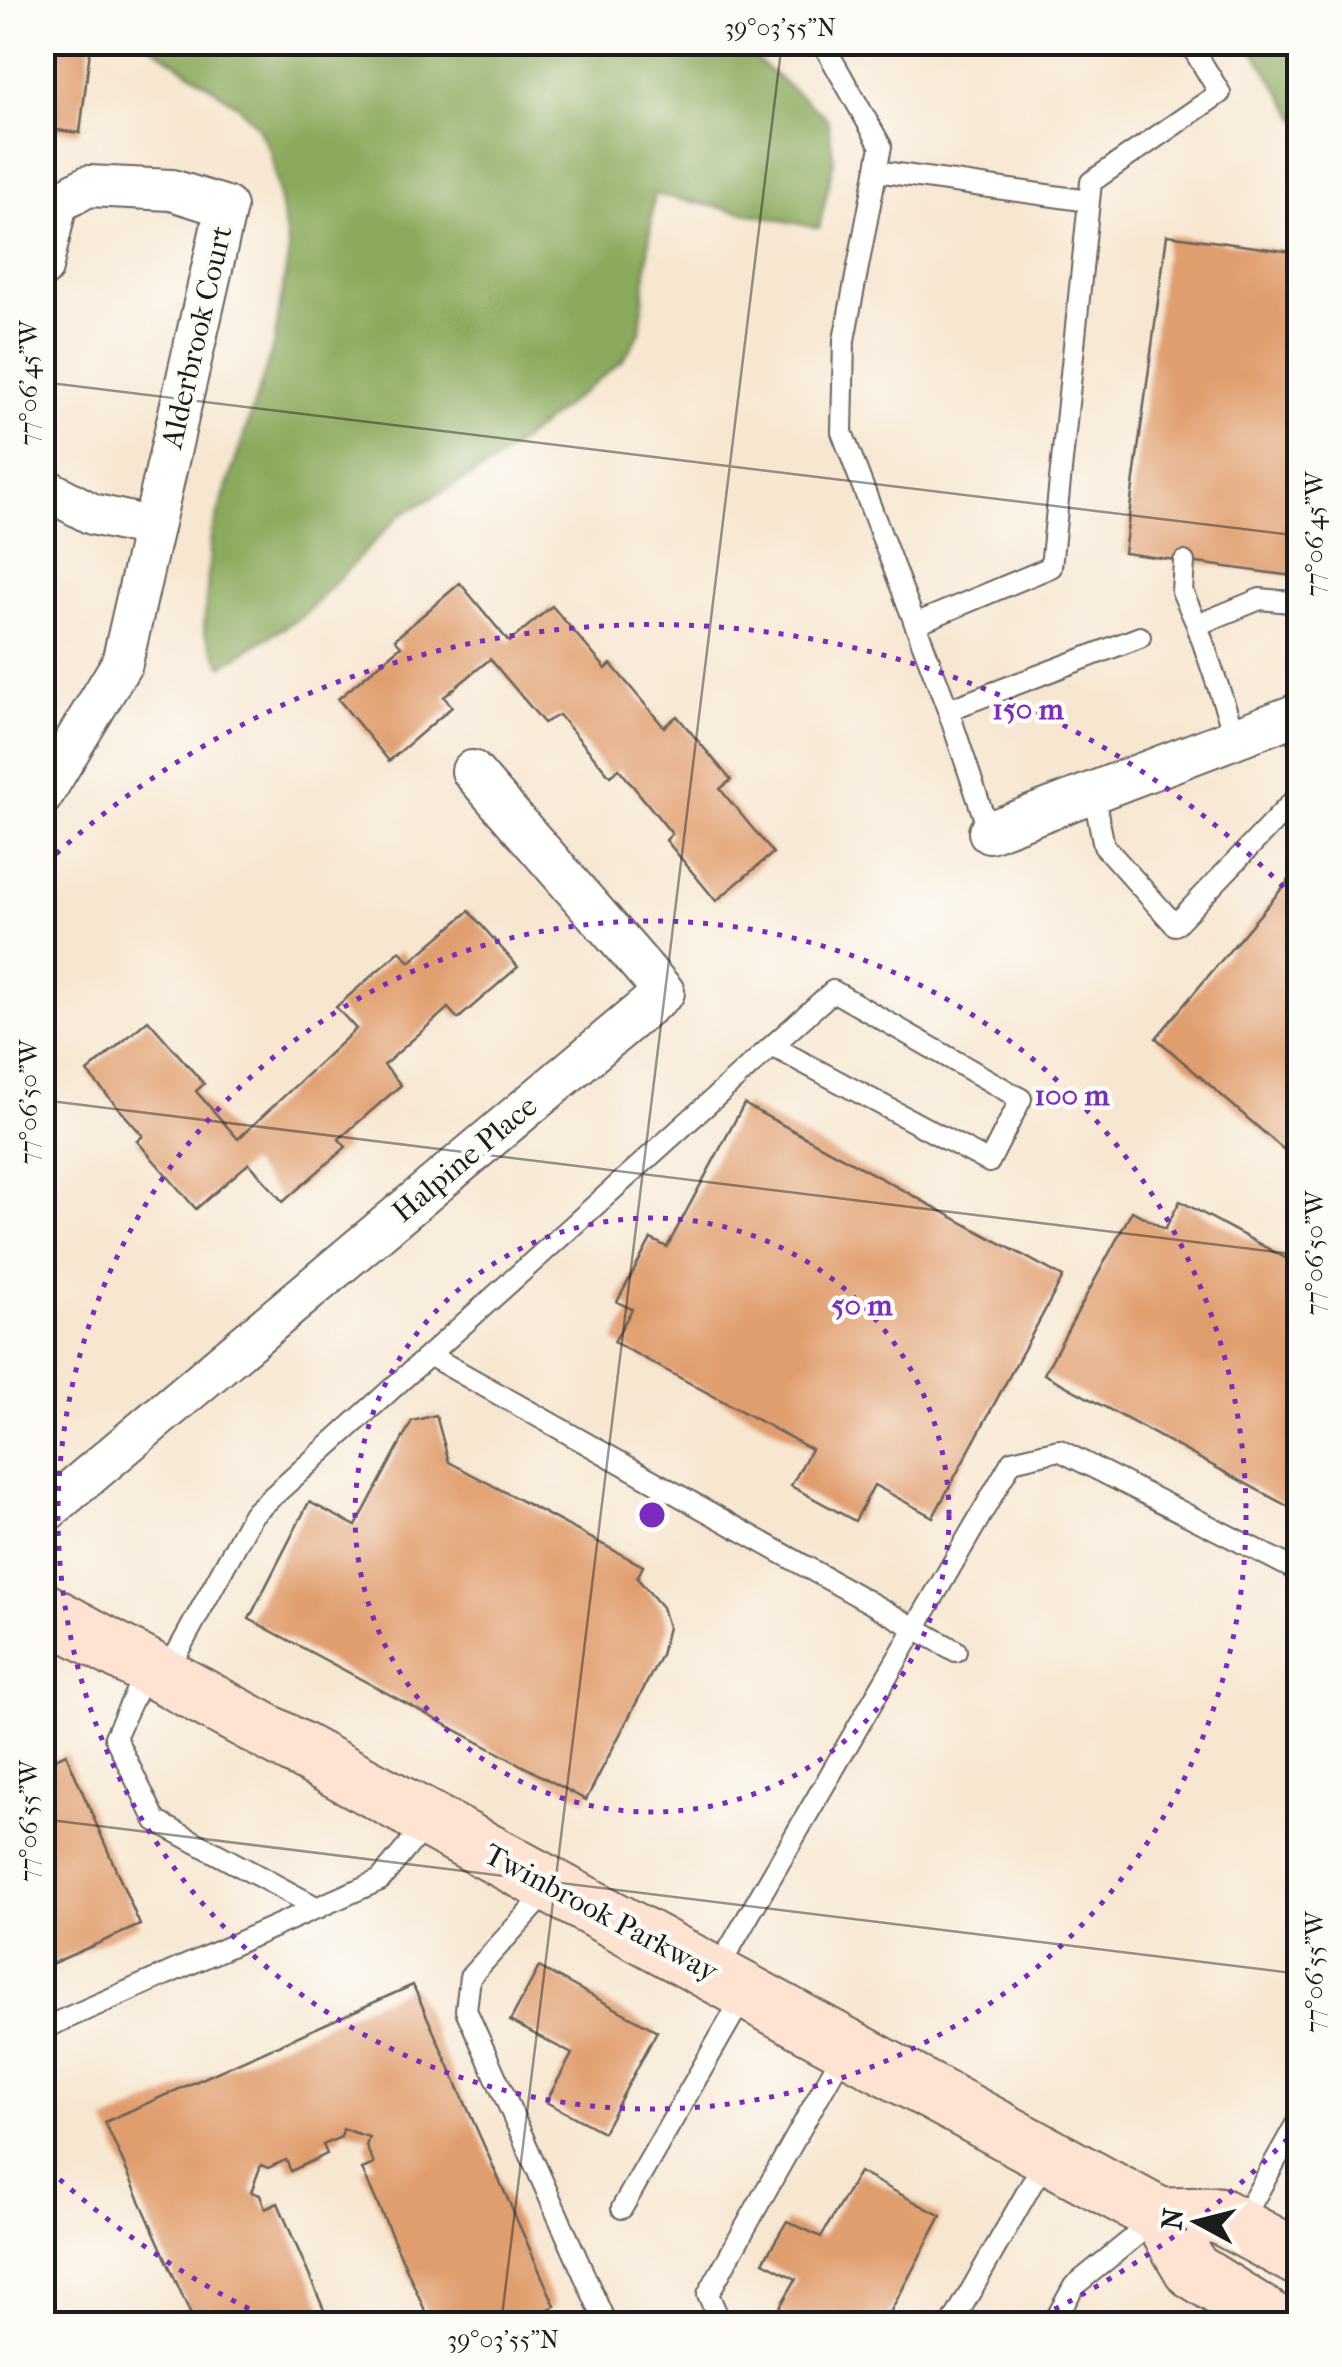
<svg xmlns="http://www.w3.org/2000/svg" width="1342" height="2367" viewBox="0 0 1342 2367" font-family="'IM FELL French Canon',serif">
<style>
.forest{fill:#8aa95c;stroke:#53623c;stroke-width:2.5}
.building{fill:#e09d6d}
.lines{fill:none;stroke-linecap:round;stroke-linejoin:round}
.lane-casing{stroke:#69635b;stroke-width:24}
.street-casing{stroke:#69635b;stroke-width:44}
.secondary-casing{stroke:#69635b;stroke-width:59}
.lane{stroke:#fff;stroke-width:20}
.street{stroke:#fff;stroke-width:40}
.secondary{stroke:#fee3d2;stroke-width:55}
.ticks{fill:none;stroke:#1c1c1c;stroke-width:2.5;stroke-opacity:0.45}
.ring{fill:none;stroke:#7b2cbf;stroke-width:5;stroke-dasharray:5 10}
.labels{text-anchor:middle;dominant-baseline:central;stroke-width:9;stroke-linejoin:round;paint-order:stroke}
.street-label{font-size:30px;fill:#1c1c1c;stroke:#fdfcf7}
.centre{fill:#7b2cbf;stroke:#fdfcf7;stroke-width:5}
.ring-label{font-size:30px;text-anchor:middle;font-weight:bold;fill:#7b2cbf;stroke:#fdfcf7;stroke-width:9;stroke-linejoin:round;paint-order:stroke}
.neatline{fill:none;stroke:#1c1c1c;stroke-width:4}
.ticks-label{font-size:25px;text-anchor:middle;fill:#1c1c1c}
</style>
<rect width="100%" height="100%" fill="#fdfcf7"/>
<filter id="ink" filterUnits="userSpaceOnUse"><feTurbulence type="fractalNoise" baseFrequency=".01" numOctaves="2"/><feDisplacementMap in="SourceGraphic" scale="20" xChannelSelector="R" yChannelSelector="G"/><feConvolveMatrix kernelMatrix="1 2 1 2 8 2 1 2 1" color-interpolation-filters="sRGB"/></filter>
<filter id="wash" filterUnits="userSpaceOnUse"><feTurbulence type="fractalNoise" baseFrequency=".0048" numOctaves="4" result="noise"/><feDisplacementMap in="SourceGraphic" scale="40" xChannelSelector="R" yChannelSelector="G"/><feGaussianBlur stdDeviation="2.25" result="paint"/><feColorMatrix in="noise" values="0 0 0 0 0 0 0 0 0 0 0 0 0 0 0 0 0 1.4 0 .05"/><feComposite in="paint" operator="in"/></filter>
<g filter="url(#wash)">
<rect width="100%" height="100%" fill="#f7e6d0"/>
<path class="forest" d="M147,43H736L827,118L834,160L819,228L654,194L640,332L623,360L491,465L399,516L304,615L222,666L204,631L211,535L274,344L289,251L271,153L257,126L237,105Z
M1248,43H1299V122V121Z"/>
<g id="blocks">
<path class="building" d="M42,42H91L80,133L42,128Z
M1167,235L1300,253V577L1124,553Z
M460,583L509,642L552,606L606,669L611,664L664,727L677,716L731,780L720,789L773,853L716,901L666,840L672,834L619,769L610,776L559,715L544,723L490,659L444,697L452,707L389,761L338,699L401,646L395,639Z
M1300,867V1164L1156,1038Z
M469,911L518,967L458,1019L448,1008L384,1065L401,1085L339,1139L346,1147L283,1202L249,1163L196,1209L137,1141L143,1136L87,1072L148,1020L204,1084L196,1091L238,1139L356,1029L336,1007L400,951L410,962Z
M744,1104L1063,1277L933,1517L874,1485L855,1521L791,1486L811,1449L614,1342L632,1309L617,1302L651,1239L667,1247Z
M1180,1201L1300,1266V1513L1044,1374L1132,1211L1165,1229Z
M436,1415L449,1462L643,1566L637,1578L662,1607L668,1627L661,1655L586,1800L249,1619L309,1502L356,1526L412,1421Z
M66,1754L140,1925L42,1968V1765Z
M539,1967L657,2031L603,2132L546,2102L572,2054L510,2021Z
M413,1985L555,2306L538,2314L542,2324H431L362,2169L374,2164L366,2146L369,2137L343,2129L341,2137L323,2145L327,2154L291,2171L286,2160L268,2168L261,2165L251,2192L260,2195L265,2209L278,2203L330,2324H195L105,2122Z
M859,2172L941,2216L884,2324H792L794,2320L778,2310L796,2279L763,2262L787,2221L821,2237Z"/>
</g>
</g>
<g filter="url(#ink)">
<use href="#blocks" fill-opacity="0" stroke="#69635b" stroke-width="2.5"/>
<g class="lines">
<defs>
<path id="lane" d="M822,42L881,146L844,340L842,432L948,710
M876,171L1089,201
M1184,562L1182,591L1197,625
M915,624L1051,567L1091,182L1220,93L1189,42
M1291,715L1300,746
M1235,736L1197,625L1260,599L1300,603
M1093,792L1104,846L1175,925L1300,794
M989,832L948,710L1140,637
M429,1355L956,1651
M147,1668L115,1737L156,1821L318,1908
M165,1675L253,1514L833,991L1021,1099L989,1162L772,1046
M551,1888L470,1977L466,2010L606,2324
M716,1972L1012,1461L1059,1450L1300,1572
M42,2029L380,1880L428,1822
M622,2208L746,1992
M1240,2224L1300,2117
M721,2324L708,2294L847,2046
M952,2324L1047,2157
M1053,2324L1074,2286L1159,2217"/>
<path id="street" d="M42,268L57,203L88,186L172,190L226,207L122,663L42,796
M42,487L92,514L153,528
M989,832L1300,713
M42,1515L664,992L472,771"/>
<path id="secondary" d="M42,1610L1160,2216L1192,2270L1278,2324
M1160,2216L1218,2215L1300,2259"/>
</defs>
<use href="#lane" class="lane-casing"/>
<use href="#street" class="street-casing"/>
<use href="#secondary" class="secondary-casing"/>
<use href="#lane" class="lane"/>
<use href="#street" class="street"/>
<use href="#secondary" class="secondary"/>
</g>
</g>
<path class="ticks" d="M42,382L1300,536M42,1100L1300,1255M42,1819L1300,1974M501,2324L782,42"/>
<g class="ring">
<circle cx="652" cy="1515" r="297"/>
<circle cx="652" cy="1515" r="594"/>
<path d="M1298 2128A890 890 0 0 1 1028 2322M276 2322A890 890 0 0 1 45 2166M45 864A890 890 0 0 1 1298 902"/>
</g>
<g class="labels">
<g class="street-label">
<text transform="translate(197 337) rotate(-77)">Alderbrook Court</text>
<text transform="translate(465 1159) rotate(-40)">Halpine Place</text>
<text transform="translate(601 1913) rotate(28)">Twinbrook Parkway</text>
</g>
</g>
<circle cx="652" cy="1515" r="15" class="centre"/>
<g class="ring-label">
<text x="1028" y="719">150 m</text>
<text x="1072" y="1105">100 m</text>
<text x="862" y="1315">50 m</text>
</g>
<rect width="1342" height="2367" fill="none" stroke="#fdfcf7" stroke-width="110"/>
<g transform="translate(1197 2222) rotate(277)" stroke="#fdfcf7" stroke-width="8" paint-order="stroke">
<path d="M0-8L18 38L0 25L-18 38Z" fill="#1c1c1c"/>
<text y="-15" font-size="28" font-weight="bold" text-anchor="middle" fill="#1c1c1c">N</text>
</g>
<rect x="55" y="55" width="1232" height="2257" class="neatline"/>
<g class="ticks-label">
<text x="780" y="36">39°03'55"N</text>
<text transform="translate(28 383) rotate(-90)" y="9">77°06'45"W</text>
<text transform="translate(1314 534) rotate(-90)" y="9">77°06'45"W</text>
<text transform="translate(28 1102) rotate(-90)" y="9">77°06'50"W</text>
<text transform="translate(1314 1253) rotate(-90)" y="9">77°06'50"W</text>
<text transform="translate(28 1821) rotate(-90)" y="9">77°06'55"W</text>
<text transform="translate(1314 1972) rotate(-90)" y="9">77°06'55"W</text>
<text x="503" y="2348">39°03'55"N</text>
</g>
</svg>
